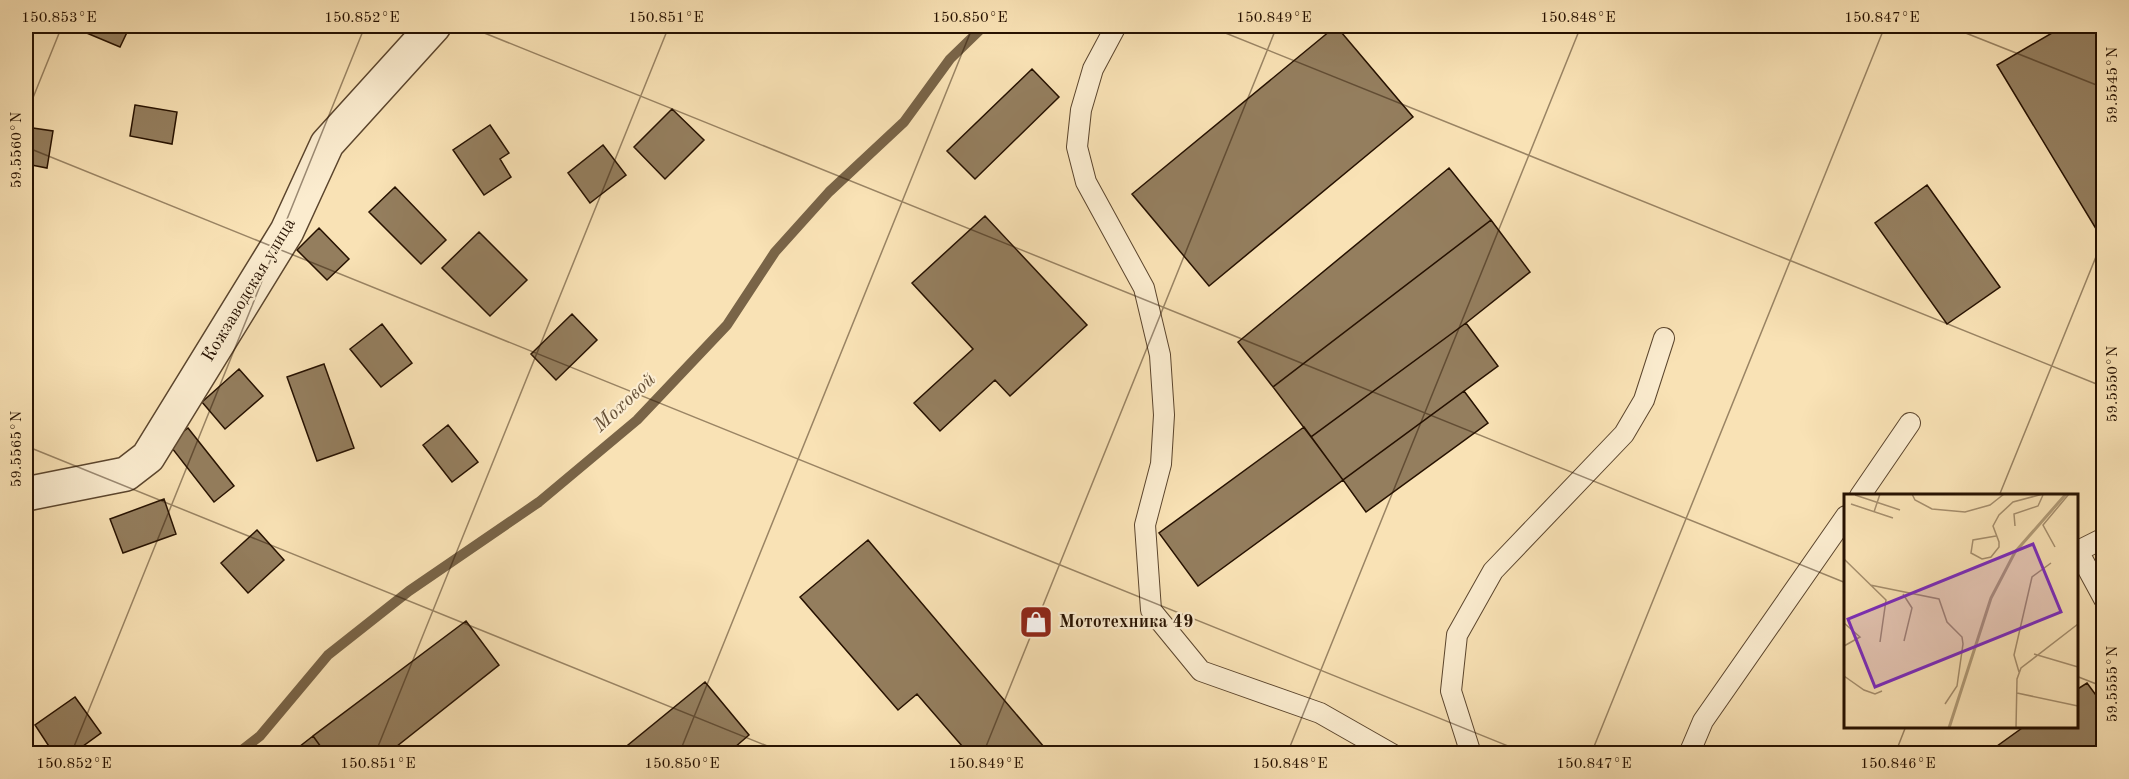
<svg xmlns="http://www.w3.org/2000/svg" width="2129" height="779" viewBox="0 0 2129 779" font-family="'Old Standard TT',serif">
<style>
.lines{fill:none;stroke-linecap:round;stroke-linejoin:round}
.stream{stroke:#796447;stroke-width:10}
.building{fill:#947e5e;stroke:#261100;stroke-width:1.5}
.lane-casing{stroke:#5b452d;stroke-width:22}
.street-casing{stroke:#5b452d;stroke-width:36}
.lane{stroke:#fbeccf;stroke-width:20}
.street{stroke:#fbeccf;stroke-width:33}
.ticks{fill:none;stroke:#261100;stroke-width:1.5;stroke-opacity:0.45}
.labels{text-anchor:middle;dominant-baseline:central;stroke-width:4.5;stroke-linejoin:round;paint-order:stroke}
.street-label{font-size:18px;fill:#261100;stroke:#fbeccf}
.poi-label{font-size:18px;font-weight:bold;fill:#261100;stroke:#fbeccf;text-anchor:start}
.water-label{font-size:20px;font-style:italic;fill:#654f36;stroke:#fbeccf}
.inset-river{fill:none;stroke:#b19b77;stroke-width:3}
.inset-road{fill:none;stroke:#a58e6d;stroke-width:1.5}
.view{fill:#7b2cbf;fill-opacity:0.15;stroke:#7b2cbf;stroke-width:3}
.inset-edge{fill:none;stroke:#261100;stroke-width:3}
.neatline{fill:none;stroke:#261100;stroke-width:2}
.ticks-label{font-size:15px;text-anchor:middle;fill:#261100}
</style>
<rect width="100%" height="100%" fill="#f9e2b5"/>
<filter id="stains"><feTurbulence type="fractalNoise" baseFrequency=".00333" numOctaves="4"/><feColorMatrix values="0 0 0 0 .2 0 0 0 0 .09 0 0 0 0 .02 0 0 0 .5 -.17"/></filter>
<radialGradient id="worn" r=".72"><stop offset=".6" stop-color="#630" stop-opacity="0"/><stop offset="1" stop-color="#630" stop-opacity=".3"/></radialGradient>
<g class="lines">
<path class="stream" d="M237,754L260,736L328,655L409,591L539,502L637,420L727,325L775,252L829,192L904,122L950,59L984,26"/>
</g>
<path class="building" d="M70,26H130L120,47Z
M1336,26L1413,117L1209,286L1132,194Z
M2064,26H2104V242L1997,65Z
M1032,69L1059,97L975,179L947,151Z
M135,105L177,112L172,144L130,136Z
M672,109L704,140L665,179L634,147Z
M490,125L509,153L500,159L511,177L484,195L453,150Z
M26,127L53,131L47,168L26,164Z
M603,145L626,175L590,203L568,173Z
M1449,168L1491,220L1273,387L1238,342Z
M1927,185L2000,287L1947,324L1875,223Z
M395,187L446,240L421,264L369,212Z
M985,216L1087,325L1010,396L995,380L940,431L914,403L973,349L912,283Z
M1491,220L1530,272L1466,323L1311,437L1273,387Z
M319,228L349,259L327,280L297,250Z
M479,232L527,280L490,316L442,268Z
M572,314L597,340L556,380L531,354Z
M1466,323L1498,366L1343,480L1311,437Z
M382,324L412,363L381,387L350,349Z
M324,364L354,448L317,461L287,377Z
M239,369L263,396L225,429L202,402Z
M1464,391L1488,423L1366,512L1343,480Z
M448,425L478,462L452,482L423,445Z
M1304,427L1343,480L1198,586L1159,533Z
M188,428L234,486L214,502L168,443Z
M164,499L176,534L123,553L110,519Z
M257,530L284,560L248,593L221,563Z
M868,540L1050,754H969L917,694L898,710L800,597Z
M466,621L499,665L387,754H326L313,736Z
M705,682L749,735L727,754H617Z
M2087,683L2104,706V754H1986L2025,726H2076V690Z
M75,697L101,733L72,754H54L35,725Z
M313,736L326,754H290Z"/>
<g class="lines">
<defs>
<path id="lane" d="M1116,26L1093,69L1081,110L1077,147L1086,182L1144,288L1160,355L1164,415L1161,464L1145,525L1151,610L1201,671L1320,713L1392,754
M1860,496L1910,423
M2104,538L2078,551L2104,599
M1471,754L1451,691L1457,635L1493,571L1624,434L1644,400L1664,338
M1689,754L1703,721L1846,516"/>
<path id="street" d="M26,494L126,474L148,457L287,231L327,144L434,26"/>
</defs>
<use href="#lane" class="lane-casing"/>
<use href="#street" class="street-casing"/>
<use href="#lane" class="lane"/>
<use href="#street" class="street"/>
</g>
<path class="ticks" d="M467,26L1846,583M1208,26L2104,387M1948,26L2104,88M26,115L62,26M26,147L1528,754M26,446L787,754M1999,496L2104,237M2076,676L2104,687M26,745L46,754M71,754L365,26M375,754L669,26M679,754L973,26M983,754L1277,26M1287,754L1581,26M1591,754L1885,26M1895,754L1906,726"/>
<defs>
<symbol id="shop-square" viewBox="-11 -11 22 22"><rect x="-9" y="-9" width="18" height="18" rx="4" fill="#8f2418" stroke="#fbeccf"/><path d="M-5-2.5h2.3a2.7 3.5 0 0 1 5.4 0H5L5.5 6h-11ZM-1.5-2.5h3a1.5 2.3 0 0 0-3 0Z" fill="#fff"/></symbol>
</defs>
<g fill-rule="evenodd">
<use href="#shop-square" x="1017" y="603" width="38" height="38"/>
</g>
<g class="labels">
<g class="street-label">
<text transform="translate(249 290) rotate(-59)">Кожзаводская улица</text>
</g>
<g class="poi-label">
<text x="1059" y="622">Мототехника 49</text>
</g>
<g class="water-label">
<text transform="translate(625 403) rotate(-43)">Моховой</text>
</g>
</g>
<g transform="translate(1844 494)">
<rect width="234" height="234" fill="#f9e2b5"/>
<path class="inset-river" d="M105,234L147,104L171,58L222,0"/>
<path class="inset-road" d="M68,0L71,6L88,15L121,18L146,11L160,0M11,1L56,16M7,10L49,24M30,18L36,0M171,32L170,20L194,12L199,1M152,42L129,46L127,59L138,65L147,63L155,53V48L149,32L155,21L169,8L199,0M211,53L199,31L225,0M0,65L42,106L36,148M26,91L95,105L103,128L118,143L119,150L113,192L101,210M59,100L68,114L60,147M0,129L16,143L0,152M190,160L234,173M175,178L170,161L188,83L207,69M0,182L20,196L31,200L38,197M173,199L234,212M172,234L173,185L177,174L234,130"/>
<path class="view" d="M189,50L217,118L31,193L4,125Z"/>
<rect width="234" height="234" class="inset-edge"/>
</g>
<rect width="2129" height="779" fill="none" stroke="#f9e2b5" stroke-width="66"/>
<rect x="33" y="33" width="2063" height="713" class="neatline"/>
<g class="ticks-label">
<text x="59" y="22">150.853°E</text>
<text x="362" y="22">150.852°E</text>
<text x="666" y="22">150.851°E</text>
<text x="970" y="22">150.850°E</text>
<text x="1274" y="22">150.849°E</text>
<text x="1578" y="22">150.848°E</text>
<text x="1882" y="22">150.847°E</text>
<text transform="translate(2112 85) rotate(-90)" y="5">59.5545°N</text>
<text transform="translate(16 150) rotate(-90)" y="5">59.5560°N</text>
<text transform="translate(2112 384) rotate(-90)" y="5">59.5550°N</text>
<text transform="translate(16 449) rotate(-90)" y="5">59.5565°N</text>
<text transform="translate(2112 684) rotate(-90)" y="5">59.5555°N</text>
<text x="74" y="768">150.852°E</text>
<text x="378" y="768">150.851°E</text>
<text x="682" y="768">150.850°E</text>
<text x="986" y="768">150.849°E</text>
<text x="1290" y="768">150.848°E</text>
<text x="1594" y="768">150.847°E</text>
<text x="1898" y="768">150.846°E</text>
</g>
<rect width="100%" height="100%" filter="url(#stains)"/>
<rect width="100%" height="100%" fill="url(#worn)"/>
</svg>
